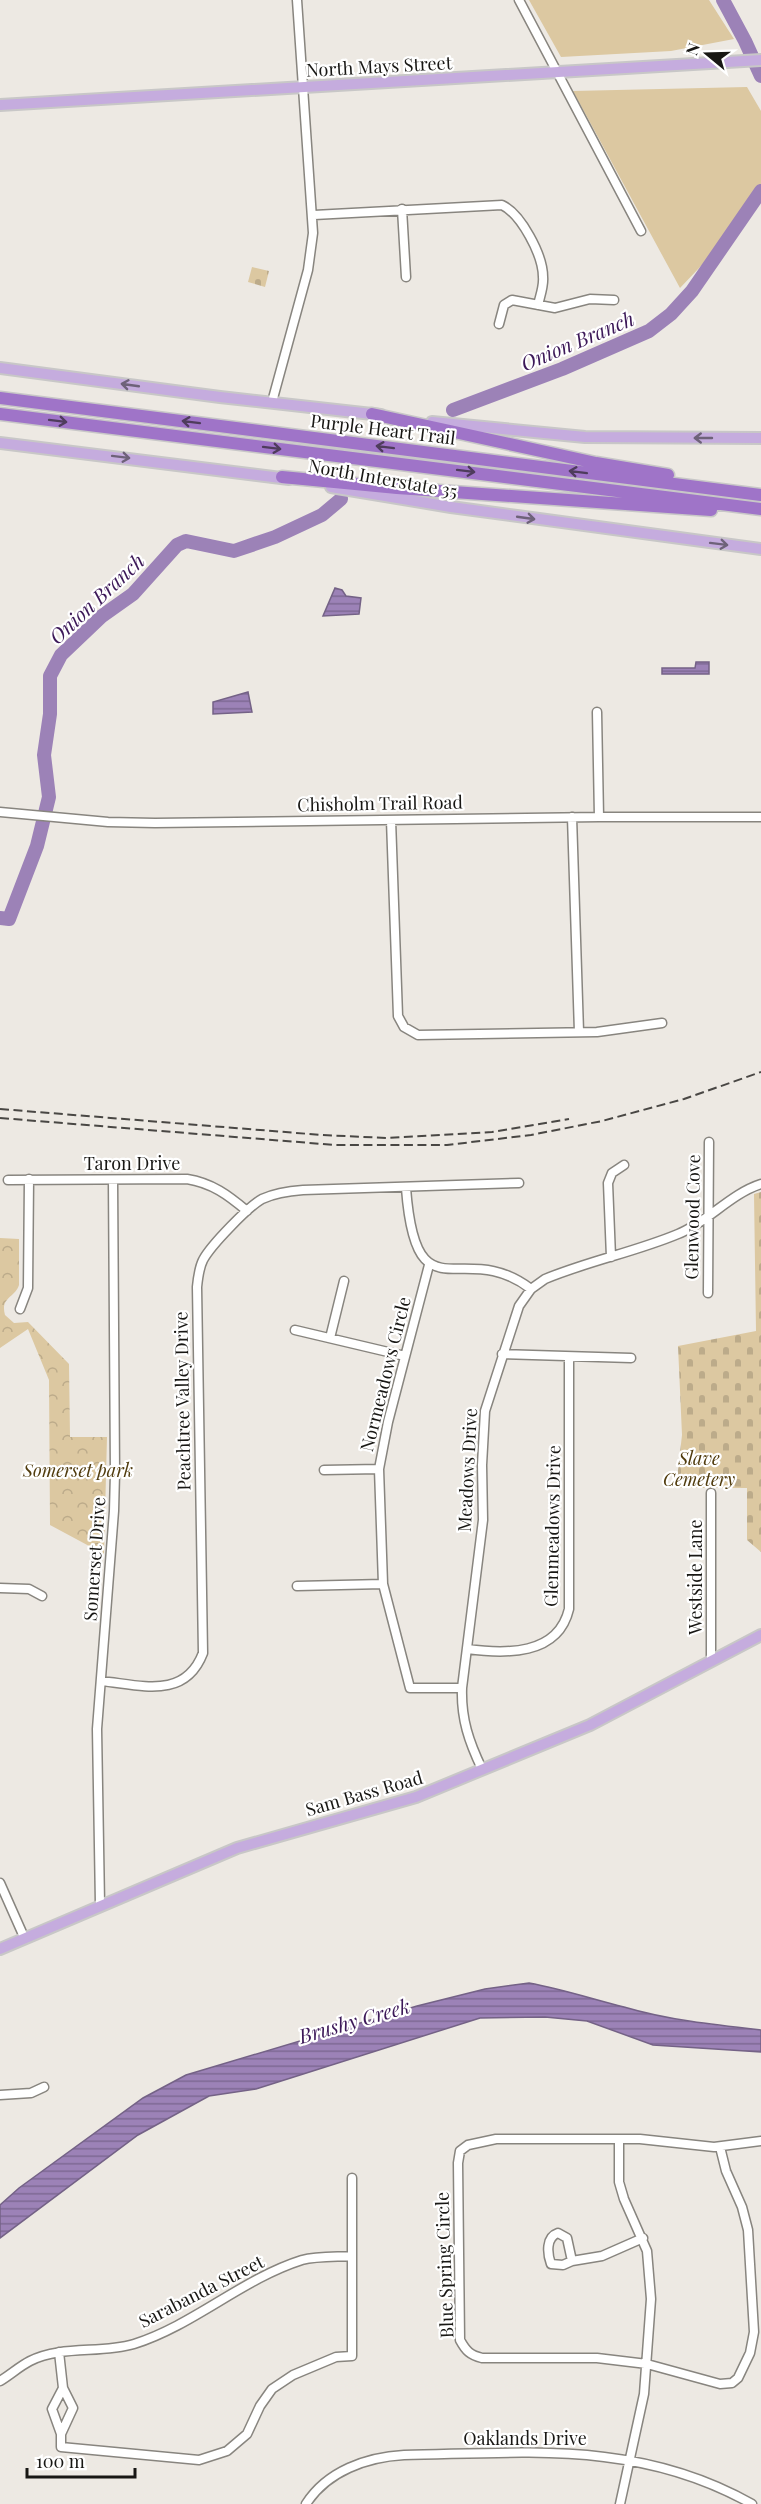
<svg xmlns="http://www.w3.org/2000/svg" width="761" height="2504" viewBox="0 0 761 2504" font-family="'Playfair Display',serif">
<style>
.cemetery{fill:url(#cemetery-stones)}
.park{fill:url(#park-crowns)}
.garden{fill:#dcc8a1}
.water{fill:url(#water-rules);stroke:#746286;stroke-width:1.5}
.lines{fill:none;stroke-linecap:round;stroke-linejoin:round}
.river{stroke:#9c82b7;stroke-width:14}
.minor-casing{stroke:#88857f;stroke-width:11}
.major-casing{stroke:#c8c7c7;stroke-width:14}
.highway-casing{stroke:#c8c7c7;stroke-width:15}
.minor{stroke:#fff;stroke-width:8}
.major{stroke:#c5acde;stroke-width:10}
.highway{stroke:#9f74c8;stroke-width:12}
.rail{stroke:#494744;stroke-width:2;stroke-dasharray:9 4.5;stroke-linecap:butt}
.oneway{stroke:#6e6279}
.oneway2{stroke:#4e3c5c}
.labels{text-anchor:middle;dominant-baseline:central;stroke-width:4.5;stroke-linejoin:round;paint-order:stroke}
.street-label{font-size:18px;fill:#181714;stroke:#fff}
.park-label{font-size:18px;font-style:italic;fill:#503b0d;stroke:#fff}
.water-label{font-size:20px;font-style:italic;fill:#3c1858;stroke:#fff}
</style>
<defs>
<pattern id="cemetery-stones" width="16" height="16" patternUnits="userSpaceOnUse" patternTransform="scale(1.5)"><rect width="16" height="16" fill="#dcc8a1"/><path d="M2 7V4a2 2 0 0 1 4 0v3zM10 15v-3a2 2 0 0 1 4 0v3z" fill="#bcab8a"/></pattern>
<pattern id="park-crowns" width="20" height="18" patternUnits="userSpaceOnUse" patternTransform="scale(1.5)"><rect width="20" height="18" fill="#dcc8a1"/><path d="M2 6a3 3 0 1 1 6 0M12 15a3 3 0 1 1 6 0" fill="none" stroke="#bcab8a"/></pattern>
<pattern id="water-rules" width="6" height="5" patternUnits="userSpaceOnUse" patternTransform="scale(1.5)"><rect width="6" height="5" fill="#9c82b7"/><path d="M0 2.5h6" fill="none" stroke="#7e6994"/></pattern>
</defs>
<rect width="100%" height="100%" fill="#ede9e3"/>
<path class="cemetery" d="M252,267L269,271L265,287L248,282Z
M761,1192V1552L747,1540V1488H676L682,1435L678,1346L756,1331L754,1194Z"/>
<path class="park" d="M0,1238L19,1239V1285C15,1298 0,1297 5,1315L14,1323L28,1322L69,1364L70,1437H107L104,1554L50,1525L49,1380L28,1329L0,1348Z"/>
<path class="garden" d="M529,0H709L734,39L671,51L561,57Z
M747,87L761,111V190L719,247L680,288L573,91Z"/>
<path class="water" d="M335,588L342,590L346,596L361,598L359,614L323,616Z
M696,662H709V674H662V668H695Z
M248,692L252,712L213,714V702Z
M529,1983C562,1989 592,1999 624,2007C668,2020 715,2025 761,2030V2052L653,2045L587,2021L545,2017L480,2018L256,2089L209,2096L138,2135L0,2238V2205L19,2188L143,2098L186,2075L417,2006L485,1989Z"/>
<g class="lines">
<path class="river" d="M723,0L745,41L761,76
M453,410L562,369L649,331L671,314L692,291L761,191
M0,918L9,919L37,846L49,797L44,755L50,714V676L61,655L102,616L133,594L177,545L186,541L234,551L275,537L322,515L341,499"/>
<defs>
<path id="minor" d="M519,0L641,231
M402,209L406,277
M314,215L502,205C521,214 543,255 543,277C544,286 540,296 538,305
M499,324L504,305L512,300L555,308L590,299L614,300
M272,402L308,270L313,233L297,0
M597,712L599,817
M0,812L108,822L155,823L599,817H761
M572,817L579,1032
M391,820L398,1016L404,1027L418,1035L597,1032L662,1023
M8,1180L187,1179C212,1183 228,1195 247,1211
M406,1188C416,1321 462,1236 531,1289
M611,1257L608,1183L612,1173L624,1165
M429,1265L388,1422L379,1469L383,1584L410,1688H462
M708,1293L709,1142
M20,1309L28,1288L29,1179
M295,1330L405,1356
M330,1338L344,1281
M502,1354L631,1358
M324,1470L379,1469
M711,1493V1660
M297,1586L383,1584
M0,1588L29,1589L42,1596
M467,1649C505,1654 558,1656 569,1609V1357
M101,1681C141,1685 185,1700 203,1653L197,1287C198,1277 199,1268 203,1260C211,1245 248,1207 262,1199C275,1193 288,1191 303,1190L519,1183
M482,1769C469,1742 461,1719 462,1688L483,1520L482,1465L485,1411L519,1306L531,1289L545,1279C588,1261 635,1252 678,1234C708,1222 730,1194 761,1184
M0,1883L24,1937
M100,1904L97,1729L114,1511L115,1473L113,1180
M0,2095L31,2093L44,2087
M619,2139V2182L624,2199L647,2251L651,2299L644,2394L620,2504
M720,2147L726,2171L742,2207L748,2230L754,2332L750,2353L738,2378L732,2383L720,2384L647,2364L597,2358H482C470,2355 466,2351 460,2340L458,2163L460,2151L468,2145L496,2139H640L714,2147L761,2141
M572,2261L563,2265L551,2264C547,2253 546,2237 558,2233L567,2238L572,2261L602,2256L643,2238
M59,2352L63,2388
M0,2381C10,2375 20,2366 30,2361C62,2345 100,2354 134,2344C194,2325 242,2279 302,2260C317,2256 336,2257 352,2256
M63,2388L73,2408L61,2434L52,2409Z
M61,2434V2447L199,2460L227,2451L247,2434L260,2406L272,2389L293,2375L336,2357L352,2356V2178
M306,2504C327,2471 367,2457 404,2455C528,2453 639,2440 752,2504"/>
<path id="major" d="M0,105L761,60
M0,368L220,397L381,415
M432,422L585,437L761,438
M0,443L289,479
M331,487L451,507L761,549
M0,1949L237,1848L416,1797L590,1725L761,1635"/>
<path id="highway" d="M0,398L761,495
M0,414L761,509
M372,414L596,463L668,475
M282,477L397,488L711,510"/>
</defs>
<use href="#minor" class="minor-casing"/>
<use href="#major" class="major-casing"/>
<use href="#highway" class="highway-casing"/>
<use href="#minor" class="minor"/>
<use href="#major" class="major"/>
<use href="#highway" class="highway"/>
<path class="rail" d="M0,1109L322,1135L387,1138L492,1132L569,1119
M0,1118L335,1145H447L531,1135L602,1121L684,1099L761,1072"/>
</g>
<defs><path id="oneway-shaft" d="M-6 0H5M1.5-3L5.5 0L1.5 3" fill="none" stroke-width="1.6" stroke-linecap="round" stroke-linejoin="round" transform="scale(1.5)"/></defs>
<g class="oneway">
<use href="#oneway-shaft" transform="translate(130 385) rotate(-172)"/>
<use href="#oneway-shaft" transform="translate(703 438) rotate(180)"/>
<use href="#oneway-shaft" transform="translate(121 457) rotate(7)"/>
<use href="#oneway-shaft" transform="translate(526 518) rotate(8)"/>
<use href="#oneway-shaft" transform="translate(719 544) rotate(7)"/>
</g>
<g class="oneway2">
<use href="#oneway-shaft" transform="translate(58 421) rotate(7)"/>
<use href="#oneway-shaft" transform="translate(191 422) rotate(-173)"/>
<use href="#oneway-shaft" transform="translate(385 447) rotate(-173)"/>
<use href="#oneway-shaft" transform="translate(272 448) rotate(7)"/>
<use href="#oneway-shaft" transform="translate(466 471) rotate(7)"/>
<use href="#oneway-shaft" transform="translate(578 472) rotate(-173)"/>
</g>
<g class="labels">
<g class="street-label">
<text transform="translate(379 66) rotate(-3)">North Mays Street</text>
<text transform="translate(383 429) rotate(7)">Purple Heart Trail</text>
<text transform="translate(383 478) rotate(10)">North Interstate 35</text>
<text transform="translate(380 803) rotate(-1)">Chisholm Trail Road</text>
<text x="132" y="1163">Taron Drive</text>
<text transform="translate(692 1217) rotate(-89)">Glenwood Cove</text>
<text transform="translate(385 1374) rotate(-76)">Normeadows Circle</text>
<text transform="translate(182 1401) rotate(-91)">Peachtree Valley Drive</text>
<text transform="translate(467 1470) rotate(-87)">Meadows Drive</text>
<text transform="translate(552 1526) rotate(-89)">Glenmeadows Drive</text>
<text transform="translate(94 1559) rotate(-86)">Somerset Drive</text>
<text transform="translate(695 1577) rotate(-90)">Westside Lane</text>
<text transform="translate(364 1793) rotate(-16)">Sam Bass Road</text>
<text transform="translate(444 2265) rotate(-92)">Blue Spring Circle</text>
<text transform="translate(201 2291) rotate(-27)">Sarabanda Street</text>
<text x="525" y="2438">Oaklands Drive</text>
</g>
<g class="park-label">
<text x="699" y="1458">Slave<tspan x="699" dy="21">Cemetery</tspan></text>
<text x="78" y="1470">Somerset park</text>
</g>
<g class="water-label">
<text transform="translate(577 340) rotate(-23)">Onion Branch</text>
<text transform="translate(96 598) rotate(-43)">Onion Branch</text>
<text transform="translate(354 2020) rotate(-16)">Brushy Creek</text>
</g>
</g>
<g transform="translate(707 54) rotate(289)" stroke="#ffffff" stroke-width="4.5" paint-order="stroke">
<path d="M0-4.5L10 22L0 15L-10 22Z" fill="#181714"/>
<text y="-9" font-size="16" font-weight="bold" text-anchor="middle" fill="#181714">N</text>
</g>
<path d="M27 2468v9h108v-9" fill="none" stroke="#181714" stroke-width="3"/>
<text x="36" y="2468" font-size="18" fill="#181714" stroke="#ffffff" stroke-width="4.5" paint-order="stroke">100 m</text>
</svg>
